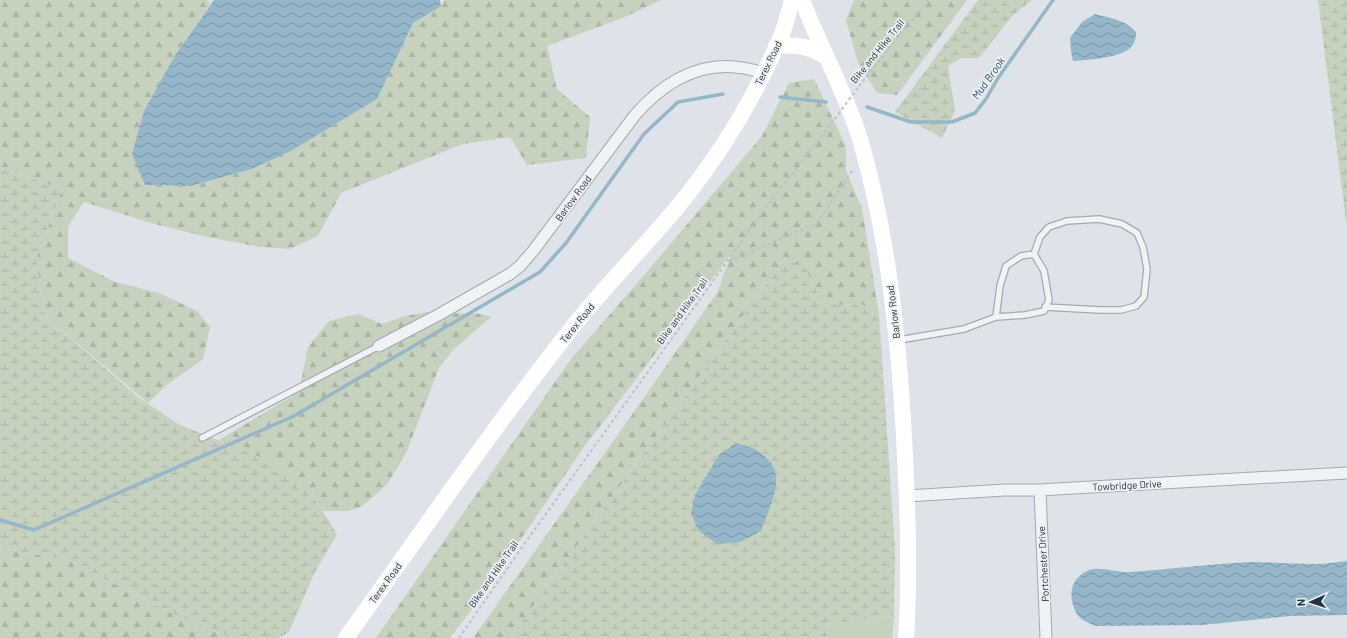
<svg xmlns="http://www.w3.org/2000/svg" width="1347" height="638" viewBox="0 0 1347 638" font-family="Barlow,sans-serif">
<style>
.green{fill:#c6d2be}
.forest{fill:url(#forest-firs)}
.wetland{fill:url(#wetland-marsh)}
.water{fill:url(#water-waves)}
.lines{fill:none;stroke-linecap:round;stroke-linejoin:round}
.stream{stroke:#96b6ca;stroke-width:3.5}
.lane-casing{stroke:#a2aab2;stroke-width:8}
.street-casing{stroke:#a2aab2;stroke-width:13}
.path{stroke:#bbc1c6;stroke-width:2;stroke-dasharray:3 3;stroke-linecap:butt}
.lane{stroke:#f0f3f6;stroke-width:5.5}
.street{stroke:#f0f3f6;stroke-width:11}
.secondary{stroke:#fff;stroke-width:16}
.path-bridge{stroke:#bbc1c6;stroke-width:2;stroke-dasharray:3 3;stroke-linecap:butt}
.labels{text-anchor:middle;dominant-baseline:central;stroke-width:3.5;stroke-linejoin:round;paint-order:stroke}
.street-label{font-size:10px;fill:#26323f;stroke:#edf1f5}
.water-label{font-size:11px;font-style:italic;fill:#2f5774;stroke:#edf1f5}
</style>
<defs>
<pattern id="forest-firs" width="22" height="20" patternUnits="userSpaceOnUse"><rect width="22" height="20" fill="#c6d2be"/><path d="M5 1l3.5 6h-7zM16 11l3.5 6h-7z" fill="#aab5a4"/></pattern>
<pattern id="wetland-marsh" width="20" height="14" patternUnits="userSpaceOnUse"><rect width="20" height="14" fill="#c6d2be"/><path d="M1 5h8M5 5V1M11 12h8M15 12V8" fill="none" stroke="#aab5a4"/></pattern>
<pattern id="water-waves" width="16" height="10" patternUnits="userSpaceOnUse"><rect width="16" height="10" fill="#96b6ca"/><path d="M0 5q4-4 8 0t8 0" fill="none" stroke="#7a95a5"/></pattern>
</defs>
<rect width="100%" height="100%" fill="#dde3e8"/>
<path class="green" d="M883,616L894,617L892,638H826L831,622H850Z"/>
<path class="forest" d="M0,0H208L210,5L174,57L144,111L145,185L191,186L252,169L291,151L377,99L413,22L441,6L444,0H661L625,17L547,46L557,89L590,117L586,158L527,165L510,137L463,144L341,193L318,236L290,249L260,247L207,237L151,223L84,202L68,226V258L115,282L159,293L197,311L210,327L203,359L167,385L148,403L45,316L36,260L62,189L0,168Z
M854,0H967L897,95L877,93L858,63L846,20Z
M814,79L846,146V171L862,208L879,314L861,304L839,305L820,300L785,258L510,638H473L624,426L717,293L732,253L584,447L481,597L450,638H376L571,359L646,273L762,136L789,83Z
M426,312L482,314L491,317L454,349L439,368L407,451L387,485L361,507L348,511H323L310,491L219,440L299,392L308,347L329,321L358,314L382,324L402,317Z
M0,548L68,560L185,620L232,638H0Z"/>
<path class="wetland" d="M978,0H1032L1012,16L979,58H961L948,66L955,111L942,138L895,112Z
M1318,0H1347V221H1346Z
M0,168L62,189L36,260L45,316L138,397L180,425L268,460L310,491L337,534L314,574L289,632L279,638H232L185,620L68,560L0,548Z
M785,258L806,269L820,298L839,305L861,304L879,314L895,550L894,617L883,616L850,622H831L826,638H510Z"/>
<path class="water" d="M214,0H440L441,6L413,23L377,99L291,151L252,169L191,186L145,185L132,154L144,111L174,57Z
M1095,14C1110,18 1126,20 1136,32C1136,38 1135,43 1131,47C1121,58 1088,60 1073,61L1071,51L1070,38L1082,22Z
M736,443C742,445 749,446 754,449C792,469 772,499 761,531L740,542L717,544L698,530L691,513L695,495L719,455Z
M1347,561V615L1291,616L1202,625L1096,626C1085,622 1076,618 1073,605C1070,595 1071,582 1081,575C1096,562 1114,574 1131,572C1171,569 1210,564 1250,562C1271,562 1292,564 1314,564C1325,564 1336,562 1347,561Z"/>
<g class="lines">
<path class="stream" d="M780,97L826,102
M867,107L911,122H952L975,113L986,99L998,78L1053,0
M0,520L34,530L294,416L540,272L566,243L644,134L678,102L723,94"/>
<defs>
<path id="lane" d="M1034,254L1040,237L1049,227L1067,221L1099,219L1122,224L1137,233L1143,247L1147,269L1144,297L1136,306L1121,310H1100L1045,307
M899,340L964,329L996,317L1025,315L1044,311L1049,300L1044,271L1034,254L1021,256L1006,266L1000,286L996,317
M202,438L379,346"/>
<path id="street" d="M379,346L440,314L510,274L520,266L533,251L635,115C669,76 711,55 763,73
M1040,490L1046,638
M907,496L1005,490H1040L1073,488L1347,473"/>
</defs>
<use href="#lane" class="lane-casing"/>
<use href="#street" class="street-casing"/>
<path class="path" d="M859,86L928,0
M729,261L817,223L853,169
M459,638L530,536L772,199L831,124"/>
<use href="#lane" class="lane"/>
<use href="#street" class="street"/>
<path class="secondary" d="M802,0C820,47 845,91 860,139C890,242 900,351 905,457C908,517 910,578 906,638
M776,46C798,44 807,46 827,57
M346,638C419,536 490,432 568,333C604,286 647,245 684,199C724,149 757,93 782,34C786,23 789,11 792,0"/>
<path class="path-bridge" d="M831,124L859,86"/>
</g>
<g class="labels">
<g class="street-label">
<text transform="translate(877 51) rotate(-51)">Bike and Hike Trail</text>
<text transform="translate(768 63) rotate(-64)">Terex Road</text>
<text transform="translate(573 198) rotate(-54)">Barlow Road</text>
<text transform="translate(682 311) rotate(-54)">Bike and Hike Trail</text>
<text transform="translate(893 312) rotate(-97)">Barlow Road</text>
<text transform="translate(577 323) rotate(-51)">Terex Road</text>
<text transform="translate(1127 485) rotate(-3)">Towbridge Drive</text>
<text transform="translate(1043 564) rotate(-93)">Portchester Drive</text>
<text transform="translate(493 574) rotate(-55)">Bike and Hike Trail</text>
<text transform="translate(385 583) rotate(-54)">Terex Road</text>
</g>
<g class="water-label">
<text transform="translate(988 78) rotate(-55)">Mud Brook</text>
</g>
</g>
<g transform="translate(1311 602) rotate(267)" stroke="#edf1f5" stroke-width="3" paint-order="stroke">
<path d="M0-3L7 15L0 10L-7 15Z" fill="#26323f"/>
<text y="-6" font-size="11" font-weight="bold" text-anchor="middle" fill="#26323f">N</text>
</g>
</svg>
